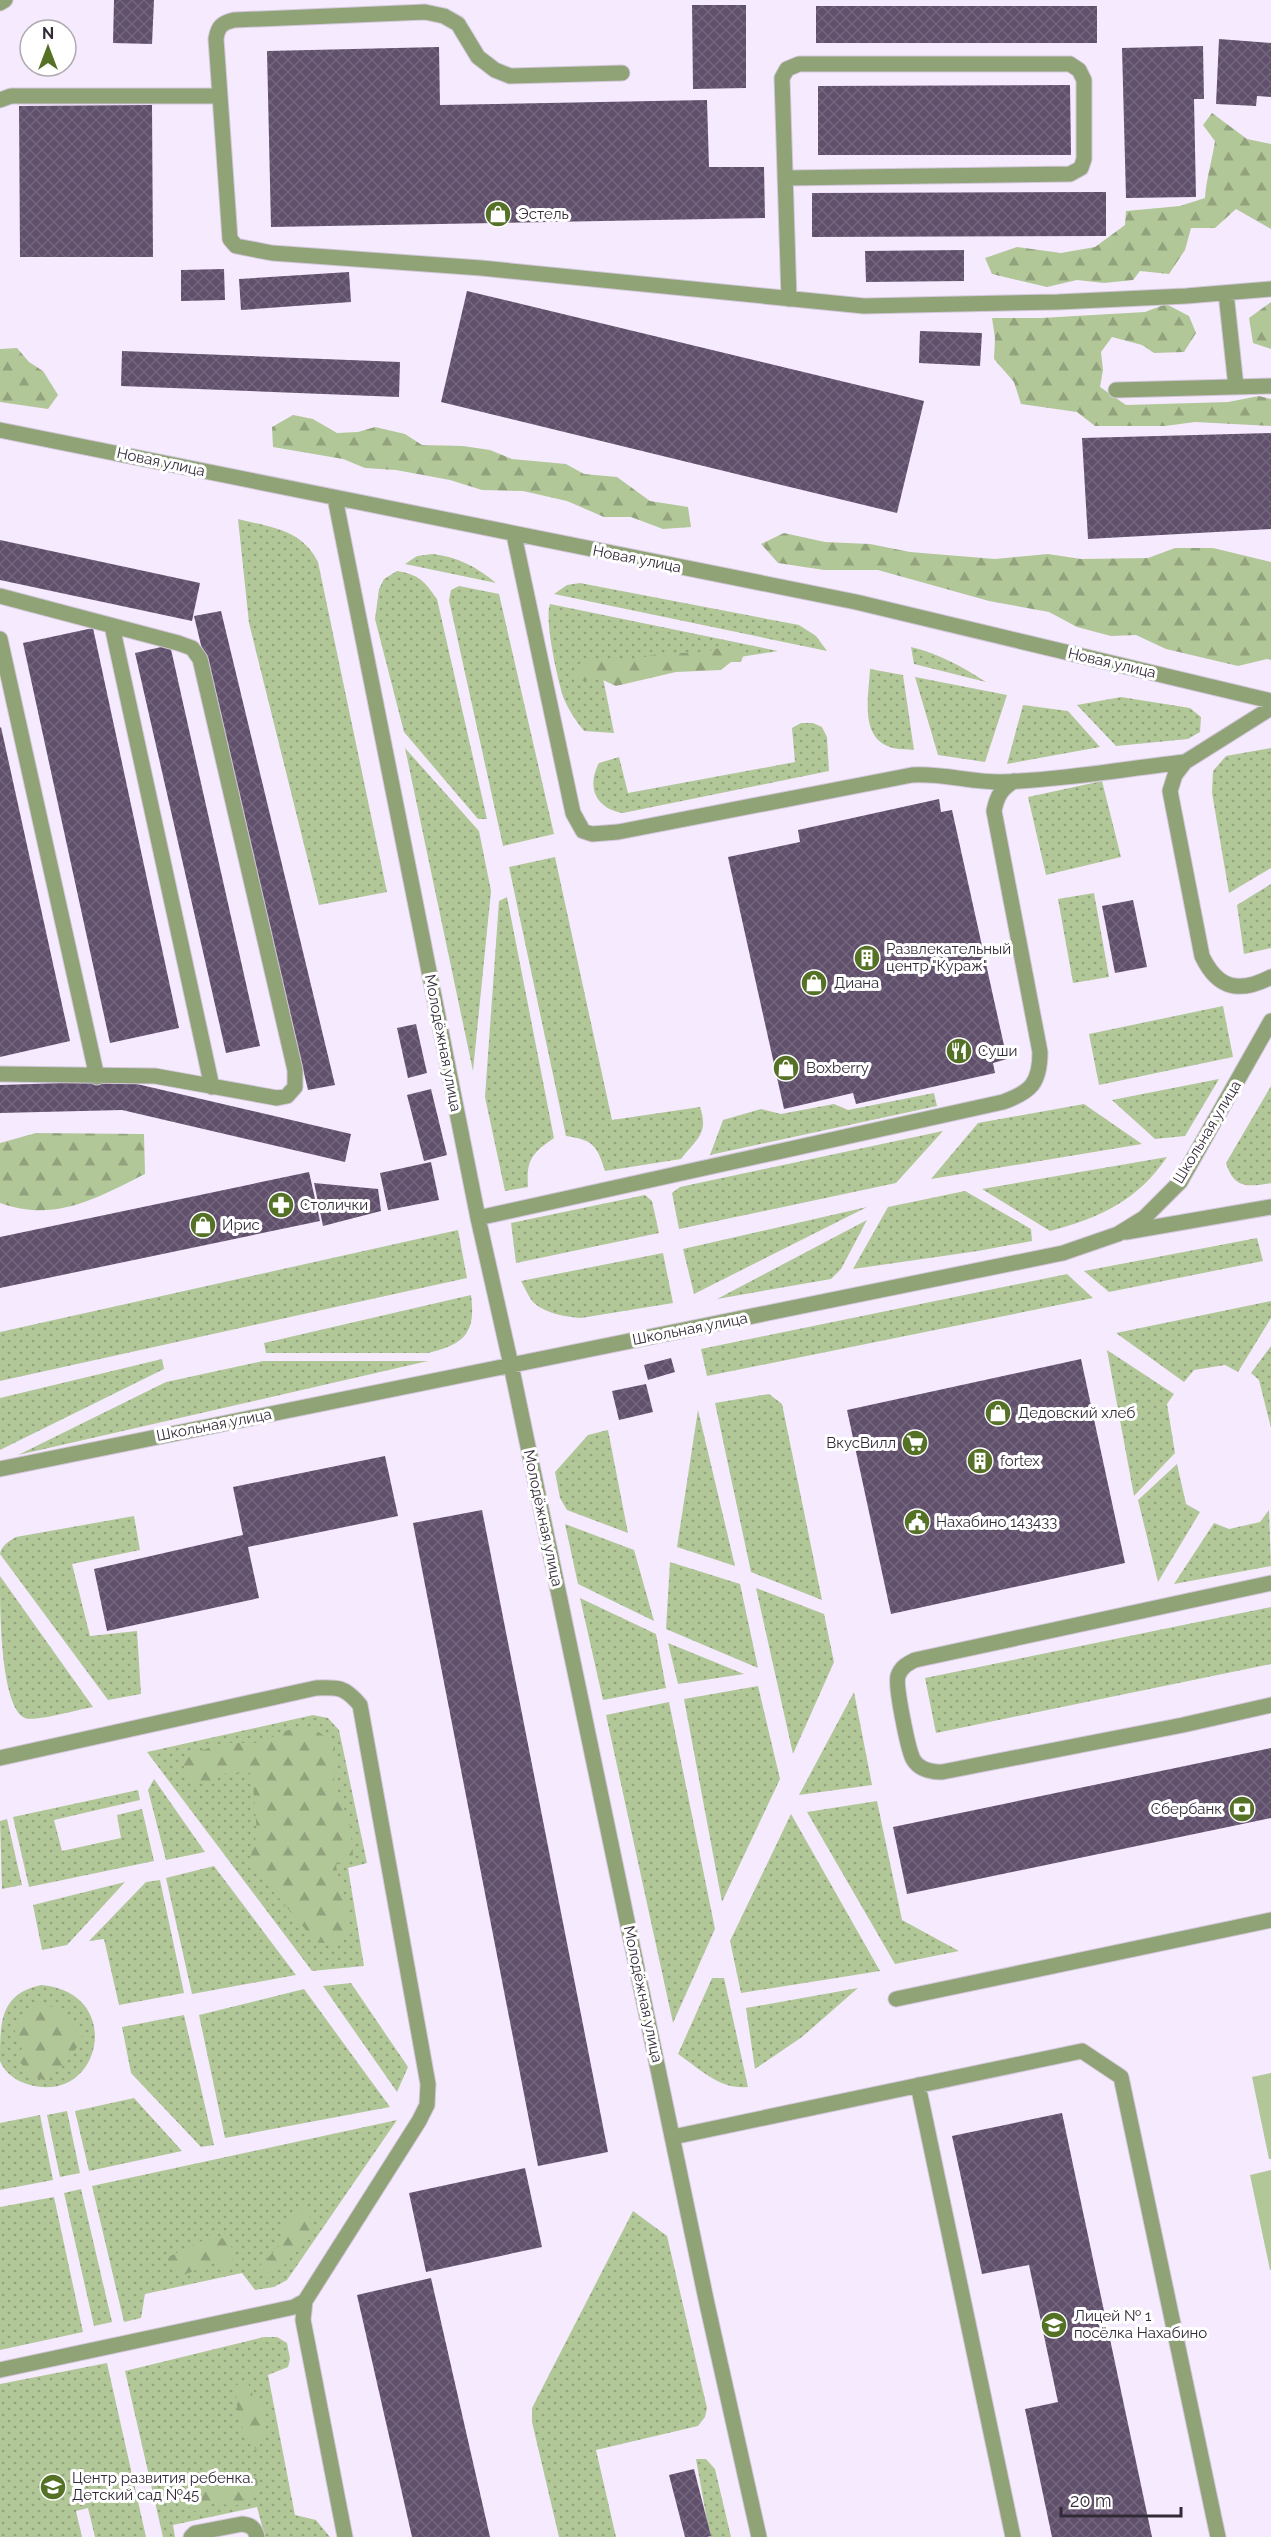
<svg xmlns="http://www.w3.org/2000/svg" width="1271" height="2537" viewBox="0 0 1271 2537" font-family="Raleway,sans-serif">
<style>
.grass{fill:url(#grass-dots)}
.forest{fill:url(#forest-firs)}
.pitch{fill:#b1c798}
.building{fill:url(#building-cross-hatch)}
.lines{fill:none;stroke-linecap:round;stroke-linejoin:round}
.minor-casing{stroke:#d3c7db;stroke-width:17}
.minor{stroke:#8fa376;stroke-width:15}
.labels{text-anchor:middle;dominant-baseline:central;stroke-width:6;stroke-linejoin:round;paint-order:stroke}
.poi-label{font-size:15px;fill:#322a37;stroke:#fff;text-anchor:start}
.street-label{font-size:15px;fill:#322a37;stroke:#fff}
</style>
<defs>
<pattern id="grass-dots" width="8" height="8" patternUnits="userSpaceOnUse" patternTransform="scale(1.5)"><rect width="8" height="8" fill="#b1c798"/><path d="M2 2h.1M6 6h.1" fill="none" stroke="#91a27d" stroke-width="1.8" stroke-linecap="round"/></pattern>
<pattern id="forest-firs" width="22" height="20" patternUnits="userSpaceOnUse" patternTransform="scale(1.5)"><rect width="22" height="20" fill="#b1c798"/><path d="M5 1l3.5 6h-7zM16 11l3.5 6h-7z" fill="#91a27d"/></pattern>
<pattern id="building-cross-hatch" width="8" height="8" patternUnits="userSpaceOnUse" patternTransform="scale(1.5)"><rect width="8" height="8" fill="#61506c"/><path d="M0 0l8 8M0 8l8-8" fill="none" stroke="#74667d"/></pattern>
</defs>
<rect width="100%" height="100%" fill="#f6eaff"/>
<path class="grass" d="M238,519C270,527 302,529 318,562L387,892L319,905L249,623Z
M433,554C458,557 477,567 496,583L405,564L417,556Z
M397,571C420,575 424,581 437,599L487,819H478L404,732L375,619L379,589L384,579Z
M580,583L799,625L816,636L827,651L554,594L567,585Z
M459,586L499,594L554,834L503,846L449,600L451,590Z
M550,604L778,651L603,678L614,733L584,731C576,721 569,711 564,699C558,682 544,620 550,604Z
M911,647C940,654 961,666 986,682L914,664Z
M870,669L903,675L914,750C907,749 897,750 890,747C859,737 869,694 870,669Z
M915,677L1007,695L985,762L938,755Z
M1121,697L1190,708L1201,717L1200,732L1188,739L1116,746L1077,705Z
M1023,705L1068,711L1100,747L1007,764Z
M801,723H813L822,727L827,737L829,771L623,813C596,809 586,787 599,763L619,757L628,793L795,762L792,728Z
M405,748L479,831L491,891L473,1071Z
M1271,748V868L1229,893L1212,793L1213,771L1226,756Z
M1102,781L1121,857L1046,875L1028,797Z
M555,857L612,1120L700,1107C709,1133 697,1139 681,1159L605,1171C597,1146 594,1140 566,1136L509,867Z
M1271,884V948L1244,954L1237,905Z
M1094,893L1109,977L1073,983L1058,899Z
M507,897L554,1138C532,1153 526,1160 528,1187L505,1191L485,1097L499,901Z
M1223,1006L1233,1057L1099,1085L1089,1034Z
M1219,1079L1185,1136L1155,1139L1112,1100Z
M1271,1086V1183C1248,1187 1234,1189 1226,1163Z
M934,1093L937,1106L710,1155L723,1120L761,1109L781,1114L834,1104L848,1110Z
M1084,1104L1142,1144L931,1179L978,1123Z
M943,1131L896,1183L679,1229L672,1193L680,1187Z
M1167,1157C1138,1200 1100,1218 1050,1231L982,1189Z
M965,1191L1031,1229L1032,1241L978,1251L853,1269L888,1207Z
M645,1195L652,1201L659,1233L516,1263L511,1223Z
M867,1207L694,1294L683,1249Z
M867,1220L841,1269L831,1279L717,1299Z
M458,1230L467,1278L0,1381V1332Z
M1257,1238L1263,1261L1109,1292L1084,1271Z
M663,1253L673,1303L581,1318C567,1317 546,1314 534,1303C529,1298 525,1288 521,1281Z
M1067,1274L1093,1298L707,1376L701,1349Z
M471,1295C476,1333 465,1344 428,1353H266L264,1343Z
M1271,1301V1318L1238,1372L1225,1365L1194,1370L1184,1382L1116,1333Z
M1271,1346V1428L1259,1380L1251,1373Z
M1107,1350L1174,1394L1167,1404L1175,1453L1134,1496Z
M162,1359L164,1369L0,1450V1398Z
M263,1361H428L18,1455L166,1382Z
M769,1394L782,1404L822,1600L751,1572L715,1403Z
M698,1410L735,1566L677,1547Z
M608,1430L628,1533L567,1510L560,1498L555,1472L588,1435Z
M1177,1464L1186,1504L1200,1512L1158,1582L1138,1500Z
M1269,1510L1271,1566L1174,1584L1214,1523L1229,1529L1260,1522Z
M134,1516L140,1550L72,1564L90,1636L137,1631L141,1694L108,1700L0,1554C1,1546 9,1541 16,1537Z
M565,1524L634,1550L654,1621L578,1584Z
M670,1562L740,1584L758,1668L666,1629Z
M0,1576L93,1707C80,1709 36,1722 25,1718C0,1707 0,1607 0,1576Z
M756,1588L824,1614L834,1662L793,1754Z
M580,1598L656,1634L666,1688L603,1700Z
M1271,1607V1664L936,1733L925,1678Z
M668,1643L744,1674L678,1684Z
M758,1686L780,1779L722,1902L684,1699Z
M854,1692L872,1785L799,1795Z
M669,1702L715,1929L673,2023L606,1715Z
M313,1715L328,1718L339,1730L367,1863L348,1868L364,1966L312,1971L147,1752Z
M154,1779L205,1852L166,1860L148,1790Z
M138,1790L140,1800L54,1820L62,1851L121,1838L117,1815L142,1809L154,1861L29,1887L13,1817Z
M877,1801L902,1920L959,1951L895,1964L807,1812Z
M791,1814L880,1971L741,1993L730,1941Z
M7,1819L22,1885L2,1889L0,1821Z
M214,1866L296,1975L192,1994L166,1878Z
M160,1880L184,1993L119,2005L104,1939L89,1941L146,1882Z
M125,1882L67,1945L42,1950L33,1905Z
M712,1978H724L748,2087C720,2090 700,2069 678,2054Z
M351,1983L408,2067L397,2092L323,1986Z
M41,1985C127,1992 101,2108 27,2084C16,2081 4,2072 0,2061C0,2022 0,1994 41,1985Z
M858,1988L802,2037L755,2069L746,2008Z
M304,1989L390,2107L225,2138L199,2015Z
M184,2015L214,2145L201,2147L131,2073L122,2027Z
M134,2098L182,2151L89,2171L75,2111Z
M67,2111L80,2173L60,2177L47,2115Z
M40,2115L53,2180L0,2190V2123Z
M397,2120L287,2280L274,2287L255,2290L242,2273L145,2294L141,2318L124,2322L92,2186Z
M81,2189L112,2322L94,2326L64,2193Z
M54,2197L83,2332L0,2350V2207Z
M633,2211L667,2236L707,2408L705,2417L698,2426L596,2450L616,2537H559L532,2422V2408Z
M264,2337H277L287,2343L290,2359L288,2367L268,2375L295,2515L316,2520L330,2537H265L257,2507L173,2525L175,2537H163L125,2371Z
M107,2363L146,2537H95L88,2508L76,2511L82,2537H0V2384Z
M696,2459H706L715,2469L731,2537H710Z"/>
<path class="forest" d="M1212,113L1247,139L1271,144V229L1236,209L1215,228H1191L1185,250L1169,274L1140,271L1133,280L1104,283L1077,280L1047,287L992,274L985,258L1017,247L1061,253L1095,247L1125,225L1126,211L1180,206L1205,198C1206,179 1212,161 1215,141L1203,125Z
M1271,302V349L1253,343L1249,318Z
M1166,304L1189,316L1196,333L1184,352L1154,353L1142,345L1112,337L1101,352L1103,370L1100,387L1126,405L1228,402L1259,396L1271,399V426L1195,422L1165,426H1095L1077,412L1021,404L1014,382L994,359L995,338L992,318H1041L1145,312Z
M17,348L29,362L43,371L58,395L48,409L0,402V349Z
M293,415L313,419L337,433L358,432L375,427L405,434L422,445L463,446L490,450L512,459L566,464L584,474L617,477L650,501L688,507L691,527L663,529L631,517H604L567,501L523,491L482,490L450,480L396,470L365,468L343,459L273,447L272,427Z
M784,533L825,542L870,544L910,552L995,559L1048,554L1081,559L1148,558L1175,548H1213L1271,562V660L1267,659L1238,666L1166,649L1136,635L1111,636L1077,627L1049,612L989,601L878,570H824L778,563L761,544Z
M725,646H747L741,662H731L721,670L676,672L616,686L594,676L589,680L574,682V670L581,662L631,660L657,654L706,652Z
M36,1133L144,1134L145,1174C97,1198 55,1223 0,1203V1143Z
M314,1729L335,1743L334,1780L350,1825L353,1855L336,1865C341,1901 359,1906 341,1945L315,1942C294,1913 270,1890 249,1862L257,1833L252,1773H226L205,1785L189,1778L180,1758L223,1743H259L288,1730Z
M37,2005L55,2007L83,2038L71,2056L47,2081L35,2077L15,2058L23,2047L12,2025Z
M308,2207L312,2229L294,2249L282,2269L262,2273L259,2267L281,2244L283,2229L291,2217Z
M230,2238L233,2257L227,2269L214,2263L183,2275L168,2267V2257L206,2239Z
M248,2383L254,2399L265,2409L263,2433L258,2451L246,2440L237,2407L236,2385Z
M241,2478H258L257,2492L247,2495L239,2505L211,2504L197,2512L181,2504L179,2497C196,2479 220,2487 241,2478Z"/>
<path class="pitch" d="M1271,2073V2159H1269L1252,2077Z
M1271,2170V2270H1270L1250,2175Z"/>
<path class="building" d="M114,0H154L152,44L113,43Z
M692,5H746V88L693,89Z
M816,6H1097V43H816Z
M1219,39L1271,43V97L1257,96L1256,106L1216,104Z
M1203,46L1204,99H1194L1196,197L1126,198L1122,48Z
M439,47L440,105L707,100L709,167H764L765,218L271,227L267,51Z
M1070,85L1071,155H818V86Z
M152,105L153,257H20L19,106Z
M1106,192V236L812,237V193Z
M964,250V281L866,282L865,251Z
M224,269L225,300L181,301V270Z
M349,272L351,302L241,310L239,279Z
M467,291L924,401L897,513L441,402Z
M920,331L982,333L980,366L919,363Z
M122,351L400,362L399,397L121,386Z
M1271,433V529L1088,539L1082,438Z
M0,540L200,583L192,621L0,580Z
M221,611L335,1085L308,1090L194,616Z
M93,628L179,1028L110,1043L23,643Z
M170,645L260,1046L226,1053L135,653Z
M1,727L70,1041L0,1057V728Z
M939,799L941,812L952,810L1007,1059L993,1063L995,1073L856,1104L853,1093L784,1109L728,857L800,842L798,830Z
M1133,900L1147,967L1115,973L1102,906Z
M416,1024L427,1073L408,1078L397,1028Z
M124,1081L351,1134L345,1162L122,1110L0,1113V1085Z
M431,1089L447,1155L424,1161L407,1095Z
M431,1162L439,1200L388,1210L380,1173Z
M309,1172L320,1221L0,1288V1237Z
M314,1183L378,1189L381,1211L323,1226Z
M671,1358L675,1372L648,1380L644,1365Z
M1081,1359L1125,1563L891,1614L847,1410Z
M646,1384L653,1412L619,1420L612,1391Z
M385,1456L398,1516L248,1547L259,1598L107,1631L94,1569L243,1535L233,1487Z
M482,1510L608,2152L538,2166L413,1523Z
M1271,1748V1818L907,1894L893,1827Z
M1062,2113L1152,2537H1052L1025,2409L1058,2402L1029,2265L982,2274L952,2136Z
M525,2168L542,2247L426,2272L409,2193Z
M431,2278L490,2537H412L357,2295Z
M694,2469L711,2536L707,2537H685L669,2475Z"/>
<g class="lines">
<defs>
<path id="minor" d="M0,3L5,0
M622,73L510,76L495,70L478,57L458,24L444,16L425,12L234,20C222,23 218,26 216,39L230,239L236,246L272,253L481,268L864,306L1058,302L1186,296L1271,289
M0,100L11,96H220
M785,178L1070,174L1081,168L1084,159V80L1079,70L1070,64H799L787,69L782,78L789,299
M1226,293L1236,387
M1116,390L1271,386
M0,430L856,602L1271,701
M335,498L478,1218L511,1365L707,2304L759,2537
M514,535L573,813L583,831L592,834L618,832L912,775C942,773 970,782 1000,782C1061,780 1124,769 1185,762
M0,596L178,643L192,648L200,659L295,1070V1087L287,1096L277,1098L155,1076L0,1074
M112,626L212,1087
M0,639L97,1077
M1271,708L1185,762L1175,775L1170,791L1202,956C1218,990 1240,993 1271,977
M478,1218L1003,1102C1031,1092 1040,1083 1040,1052L994,811C997,796 1001,789 1014,781
M1126,1232L1271,1207
M0,1469L1063,1253L1118,1234L1144,1218L1180,1182L1271,1021
M1271,1583L915,1660C907,1664 901,1667 898,1676C895,1686 908,1749 913,1759C919,1770 931,1772 942,1772L1183,1725L1271,1705
M0,1758L316,1688C339,1687 345,1687 360,1705L428,2084L427,2105L419,2121L305,2301L294,2307L0,2370
M896,1999L1271,1920
M918,2085L1013,2537
M673,2137L1082,2051L1121,2077L1218,2537
M305,2301L303,2320L345,2537
M191,2537L195,2533L242,2524C251,2525 255,2528 257,2537"/>
</defs>
<use href="#minor" class="minor-casing"/>
<use href="#minor" class="minor"/>
</g>
<defs>
<symbol id="shop-disc" viewBox="-11 -11 22 22"><circle r="9.5" fill="#547126" stroke="#fff"/><path d="M-5-2.5h2.3a2.7 3.5 0 0 1 5.4 0H5L5.5 6h-11ZM-1.5-2.5h3a1.5 2.3 0 0 0-3 0Z" fill="#fff"/></symbol>
<symbol id="building-disc" viewBox="-11 -11 22 22"><circle r="9.5" fill="#547126" stroke="#fff"/><path d="M-4-6H4V6H1V3H-1V6H-4ZM-2.5-4.3h1.7v1.8h-1.7ZM.8-4.3h1.7v1.8H.8ZM-2.5-1h1.7V.8h-1.7ZM.8-1h1.7V.8H.8Z" fill="#fff"/></symbol>
<symbol id="restaurant-disc" viewBox="-11 -11 22 22"><circle r="9.5" fill="#547126" stroke="#fff"/><path d="M-5-6h1v4h1v-4h1v4h1v-4h1v5L-1.5 .5V6h-2V.5L-5-1ZM5-6V6H3V1.5H1.5Q1.5-4 5-6Z" fill="#fff"/></symbol>
<symbol id="pharmacy-disc" viewBox="-11 -11 22 22"><circle r="9.5" fill="#547126" stroke="#fff"/><path d="M-2-6h4v4h4v4h-4v4h-4v-4h-4v-4h4Z" fill="#fff"/></symbol>
<symbol id="supermarket-disc" viewBox="-11 -11 22 22"><circle r="9.5" fill="#547126" stroke="#fff"/><path d="M-6-5.5h2.5l.6 2H6L4.5 2H-2.5L-4.4-4H-6ZM-1.5 3.2a1.3 1.3 0 1 0 .1 0ZM3 3.2a1.3 1.3 0 1 0 .1 0Z" fill="#fff"/></symbol>
<symbol id="civic-disc" viewBox="-11 -11 22 22"><circle r="9.5" fill="#547126" stroke="#fff"/><path d="M-.6-6.5H3V-4.5H.6V-3L4-1V1h2V6H-6V1h2V-1L-.6-3ZM-1.2 2.5V6h2.4V2.5Z" fill="#fff"/></symbol>
<symbol id="bank-disc" viewBox="-11 -11 22 22"><circle r="9.5" fill="#547126" stroke="#fff"/><path d="M-6-4H6V4H-6ZM0-2.3a2.3 2.3 0 1 0 0 4.6a2.3 2.3 0 1 0 0-4.6Z" fill="#fff"/></symbol>
<symbol id="school-disc" viewBox="-11 -11 22 22"><circle r="9.5" fill="#547126" stroke="#fff"/><path d="M0-5L7-2L0 1L-7-2ZM-4 1L0 2.5L4 1V4Q0 6-4 4Z" fill="#fff"/></symbol>
</defs>
<g fill-rule="evenodd">
<use href="#shop-disc" x="483" y="199" width="30" height="30"/>
<use href="#building-disc" x="852" y="943" width="30" height="30"/>
<use href="#shop-disc" x="799" y="968" width="30" height="30"/>
<use href="#restaurant-disc" x="944" y="1036" width="30" height="30"/>
<use href="#shop-disc" x="771" y="1053" width="30" height="30"/>
<use href="#pharmacy-disc" x="266" y="1190" width="30" height="30"/>
<use href="#shop-disc" x="188" y="1210" width="30" height="30"/>
<use href="#shop-disc" x="983" y="1398" width="30" height="30"/>
<use href="#supermarket-disc" x="900" y="1428" width="30" height="30"/>
<use href="#building-disc" x="965" y="1446" width="30" height="30"/>
<use href="#civic-disc" x="902" y="1507" width="30" height="30"/>
<use href="#bank-disc" x="1227" y="1794" width="30" height="30"/>
<use href="#school-disc" x="1039" y="2310" width="30" height="30"/>
<use href="#school-disc" x="38" y="2472" width="30" height="30"/>
</g>
<g class="labels">
<g class="poi-label">
<text x="518" y="214">Эстель</text>
<text x="886" y="949">Развлекательный<tspan x="886" dy="17">центр "Кураж"</tspan></text>
<text x="834" y="983">Диана</text>
<text x="978" y="1051">Суши</text>
<text x="806" y="1068">Boxberry</text>
<text x="300" y="1205">Столички</text>
<text x="222" y="1225">Ирис</text>
<text x="1018" y="1413">Дедовский хлеб</text>
<text x="896" y="1443" text-anchor="end">ВкусВилл</text>
<text x="1000" y="1461">fortex</text>
<text x="936" y="1522">Нахабино 143433</text>
<text x="1222" y="1809" text-anchor="end">Сбербанк</text>
<text x="1074" y="2316">Лицей № 1<tspan x="1074" dy="17">посёлка Нахабино</tspan></text>
<text x="72" y="2478">Центр развития ребенка.<tspan x="72" dy="17">Детский сад №45</tspan></text>
</g>
<g class="street-label">
<text transform="translate(161 462) rotate(12)">Новая улица</text>
<text transform="translate(637 559) rotate(11)">Новая улица</text>
<text transform="translate(1112 663) rotate(13)">Новая улица</text>
<text transform="translate(443 1043) rotate(79)">Молодёжная улица</text>
<text transform="translate(1207 1132) rotate(-59)">Школьная улица</text>
<text transform="translate(690 1329) rotate(-11)">Школьная улица</text>
<text transform="translate(214 1425) rotate(-11)">Школьная улица</text>
<text transform="translate(543 1518) rotate(78)">Молодёжная улица</text>
<text transform="translate(643 1994) rotate(78)">Молодёжная улица</text>
</g>
</g>
<g transform="translate(48 48)"><circle r="28" fill="#ffffff" stroke="#adaaaf" stroke-width="1.5"/>
<path d="M0-4.5L10 22L0 15L-10 22Z" fill="#547126"/>
<text y="-9" font-size="16" font-weight="bold" text-anchor="middle" fill="#322a37">N</text>
</g>
<path d="M1061 2507v9h120v-9" fill="none" stroke="#322a37" stroke-width="3"/>
<text x="1070" y="2507" font-size="18" fill="#322a37" stroke="#ffffff" stroke-width="4.5" paint-order="stroke">20 m</text>
</svg>
